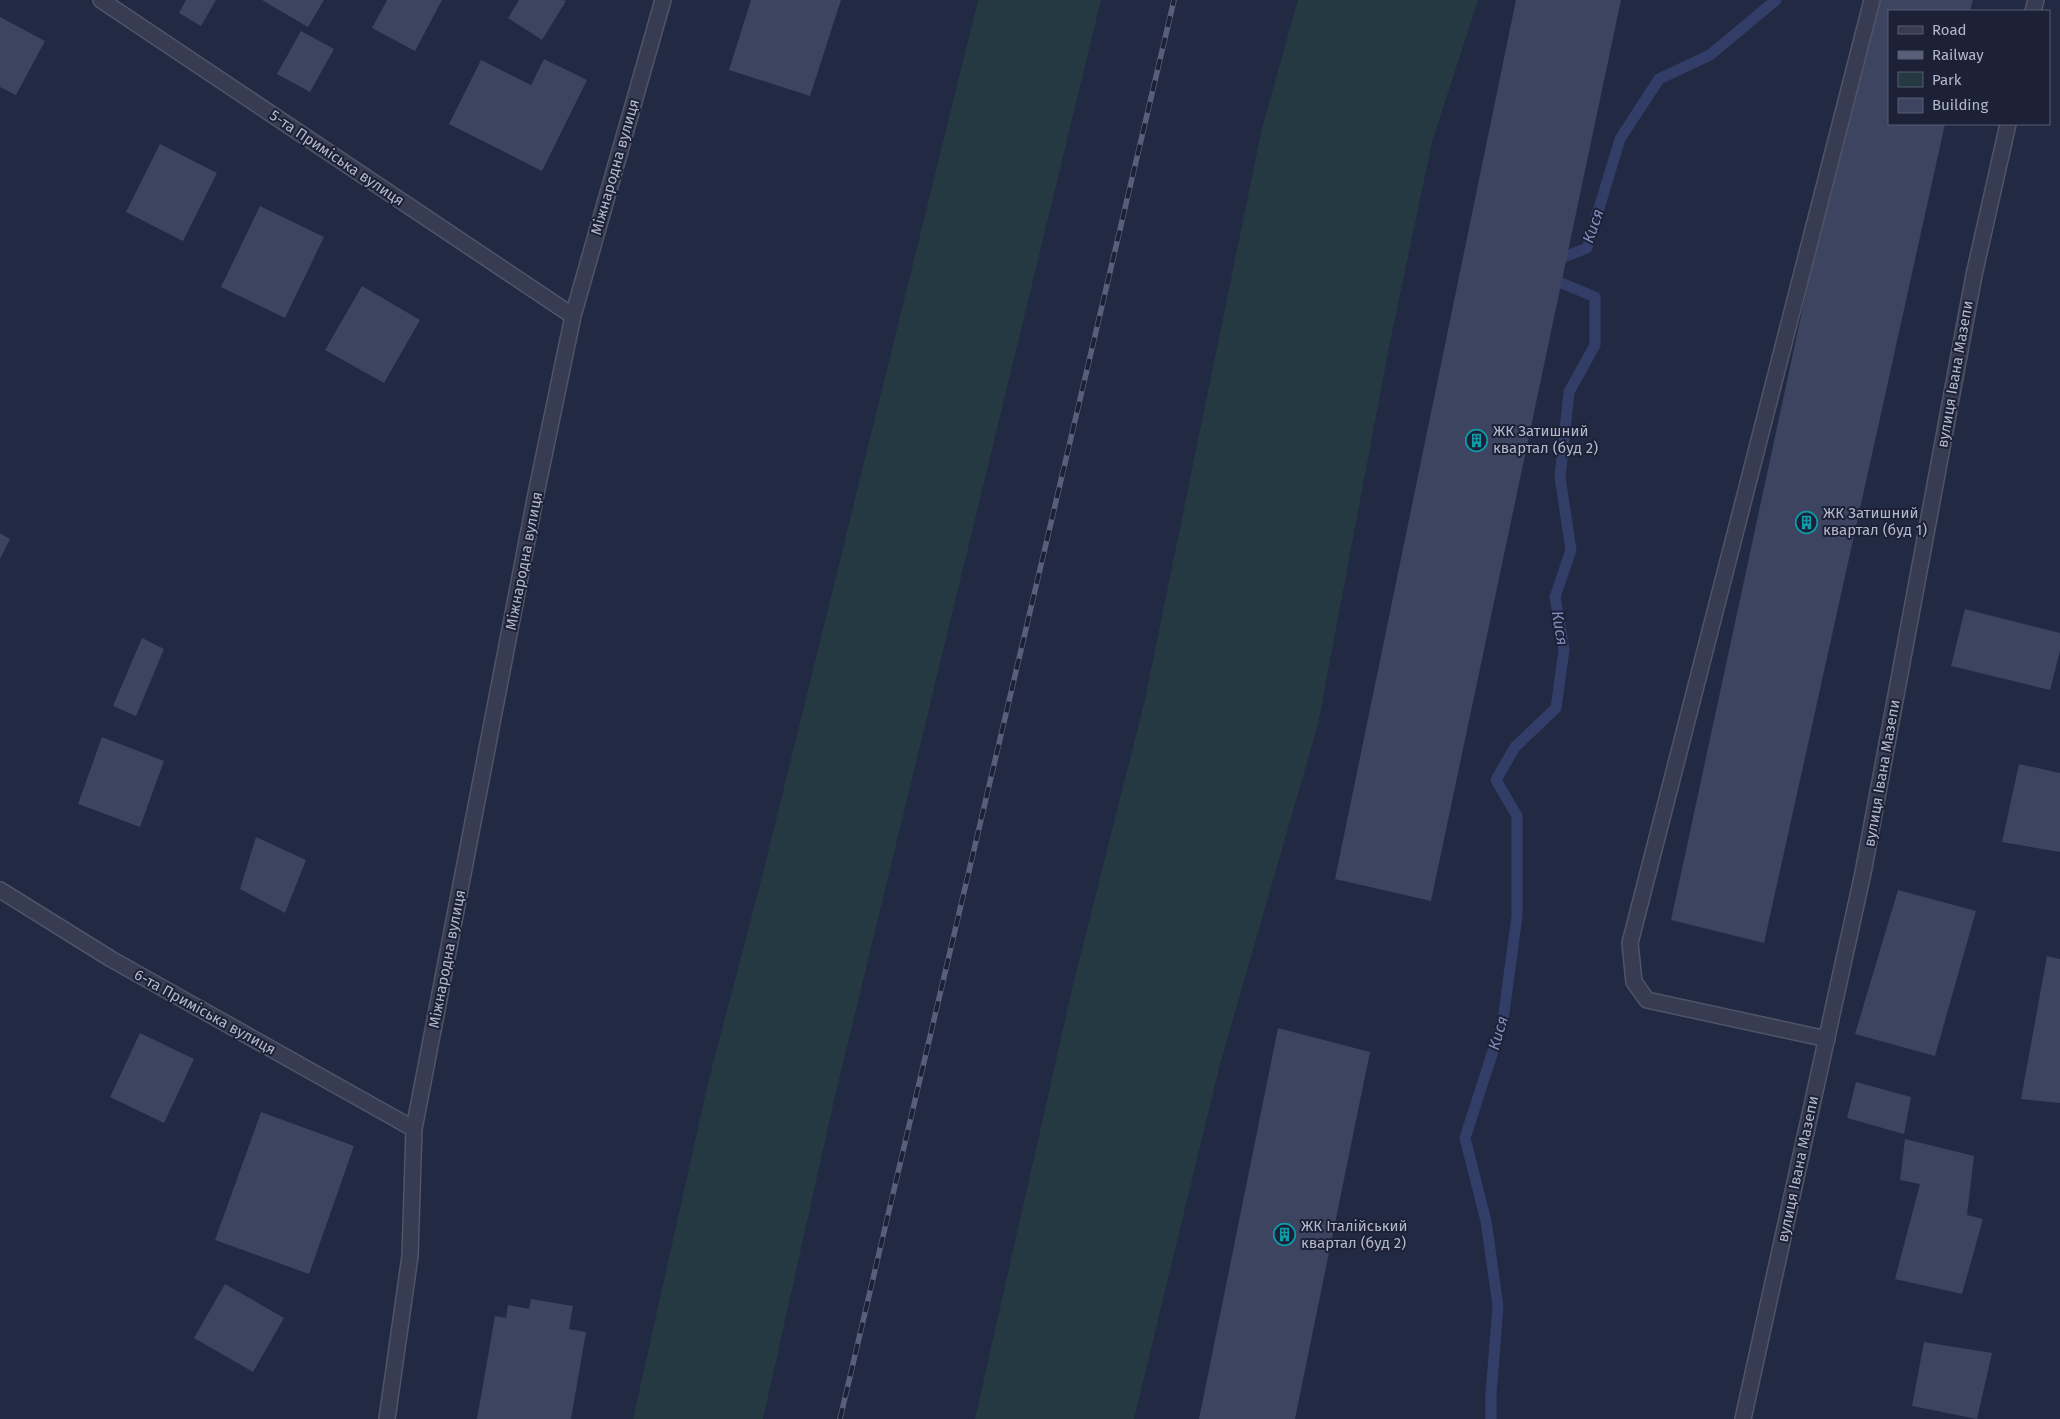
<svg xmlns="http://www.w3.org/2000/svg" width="2060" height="1419" viewBox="0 0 2060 1419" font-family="'Fira Sans',sans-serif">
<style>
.green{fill:#253943}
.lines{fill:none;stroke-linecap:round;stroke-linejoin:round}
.stream{stroke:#333e68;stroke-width:11}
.building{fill:#3c4460}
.lane-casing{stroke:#4f5469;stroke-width:18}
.street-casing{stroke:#4f5469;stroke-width:18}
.lane{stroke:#373c52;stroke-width:15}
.street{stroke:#373c52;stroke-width:15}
.rail-casing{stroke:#595f79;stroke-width:5.5}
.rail{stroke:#1c2137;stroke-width:4;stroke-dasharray:11;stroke-linecap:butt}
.labels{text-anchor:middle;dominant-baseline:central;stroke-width:4;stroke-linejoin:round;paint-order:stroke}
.street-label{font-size:15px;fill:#b4b8cc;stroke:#1c2137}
.poi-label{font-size:15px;fill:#b4b8cc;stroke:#1c2137;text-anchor:start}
.water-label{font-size:16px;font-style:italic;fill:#808dba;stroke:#1c2137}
</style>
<rect width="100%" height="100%" fill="#222942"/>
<path class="green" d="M978,0H1101L835,1096L763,1419H633L709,1079L761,881Z
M1298,0H1478L1432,142L1389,347L1318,724L1219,1068L1134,1419H975L1073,985L1144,704L1262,128Z"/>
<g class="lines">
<path class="stream" d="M1554,261L1587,248L1620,139L1659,79L1710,55L1776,0
M1491,1419V1394L1498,1306L1486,1221L1465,1138L1503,1020L1517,916V816L1496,780L1515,747L1556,708L1564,650L1555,597L1571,550L1560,477L1569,392L1595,345V297L1547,277"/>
</g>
<path class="building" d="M186,0H216L201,26L179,13Z
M262,0H324L308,27Z
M387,0H442L415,51L372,28Z
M519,0H563L566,1L542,40L508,18Z
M751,0H841L810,96L729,70Z
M1516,0H1621L1431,901L1335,879Z
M1869,0H1973L1970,11H1889V124H1945L1764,943L1671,920Z
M0,17L45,41L16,95L0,87Z
M301,31L334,49L310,92L277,74Z
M544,59L587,80L542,171L449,124L481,60L531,85Z
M160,144L217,173L183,241L126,212Z
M260,206L324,237L285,318L221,287Z
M362,286L420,320L384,383L325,350Z
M0,533L10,539L0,559Z
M1965,609L2060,633V651L2050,690L1951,666Z
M142,638L164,649L136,716L113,706Z
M102,737L164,761L140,827L78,804Z
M2019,764L2060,773V852L2002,842Z
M256,837L306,860L285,913L240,889Z
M1898,890L1976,911L1935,1056L1855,1034Z
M2047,956L2060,959V1103L2021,1099Z
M1278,1028L1370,1052L1295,1419H1199Z
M140,1033L194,1059L164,1123L110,1097Z
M1856,1082L1911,1097L1904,1134L1847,1118Z
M261,1112L354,1146L309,1274L215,1240Z
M1905,1139L1974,1156L1967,1215L1983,1219L1962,1294L1895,1279L1920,1184L1900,1180Z
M225,1284L284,1318L253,1372L194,1338Z
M531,1299L573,1306L569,1329L586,1332L571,1419H477L495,1316L506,1318L508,1305L529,1309Z
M1924,1342L1992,1353L1977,1419L1912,1406Z"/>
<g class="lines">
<defs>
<path id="lane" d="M1827,1039L1647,1000L1634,982L1630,943L1872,0"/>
<path id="street" d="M101,0L573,316
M2033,11L2036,0
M0,890L111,959L414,1129
M387,1419L410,1256L414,1129L536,494L573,316L663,0
M1743,1419L1863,873L1974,275L2008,124"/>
</defs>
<use href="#lane" class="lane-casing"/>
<use href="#street" class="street-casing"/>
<use href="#lane" class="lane"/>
<use href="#street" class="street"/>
<defs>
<path id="rail" d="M840,1419L1174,0"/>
</defs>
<use href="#rail" class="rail-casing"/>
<use href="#rail" class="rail"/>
</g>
<defs>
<symbol id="building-ring" viewBox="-11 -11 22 22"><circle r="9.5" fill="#1c2137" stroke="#0f9aa8" stroke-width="1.5"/><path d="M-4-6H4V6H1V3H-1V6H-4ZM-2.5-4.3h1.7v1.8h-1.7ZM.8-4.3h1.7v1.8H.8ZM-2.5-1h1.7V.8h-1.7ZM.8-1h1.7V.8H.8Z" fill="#0f9aa8"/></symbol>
</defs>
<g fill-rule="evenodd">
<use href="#building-ring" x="1464" y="428" width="25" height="25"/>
<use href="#building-ring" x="1794" y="510" width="25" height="25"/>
<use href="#building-ring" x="1272" y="1222" width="25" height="25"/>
</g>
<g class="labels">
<g class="street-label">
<text transform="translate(337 158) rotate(34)">5-та Приміська вулиця</text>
<text transform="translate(615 167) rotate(-74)">Міжнародна вулиця</text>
<text transform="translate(1955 374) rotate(-80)">вулиця Івана Мазепи</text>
<text transform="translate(524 561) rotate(-79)">Міжнародна вулиця</text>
<text transform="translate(1882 773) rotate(-80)">вулиця Івана Мазепи</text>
<text transform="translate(447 959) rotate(-79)">Міжнародна вулиця</text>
<text transform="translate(205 1012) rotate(29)">6-та Приміська вулиця</text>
<text transform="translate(1798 1169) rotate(-78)">вулиця Івана Мазепи</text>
</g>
<g class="poi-label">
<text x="1493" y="431">ЖК Затишний<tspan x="1493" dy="17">квартал (буд 2)</tspan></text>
<text x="1823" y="513">ЖК Затишний<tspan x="1823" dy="17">квартал (буд 1)</tspan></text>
<text x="1301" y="1226">ЖК Італійський<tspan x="1301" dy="17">квартал (буд 2)</tspan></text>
</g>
<g class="water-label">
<text transform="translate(1593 226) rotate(-71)">Кися</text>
<text transform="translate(1560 628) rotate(81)">Кися</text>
<text transform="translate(1498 1033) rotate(-74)">Кися</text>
</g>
</g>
<rect x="1888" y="10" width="162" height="115" fill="#1c2137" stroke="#595d73"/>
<rect x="1898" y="26" width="25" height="8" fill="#373c52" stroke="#595d73"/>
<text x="1932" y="35" font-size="15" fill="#b4b8cc">Road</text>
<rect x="1898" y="51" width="25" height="8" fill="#595f79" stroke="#595d73"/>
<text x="1932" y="60" font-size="15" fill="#b4b8cc">Railway</text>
<rect x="1898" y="72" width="25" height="15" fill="#253943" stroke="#595d73"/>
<text x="1932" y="85" font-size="15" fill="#b4b8cc">Park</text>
<rect x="1898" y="98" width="25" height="15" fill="#3c4460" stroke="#595d73"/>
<text x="1932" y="110" font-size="15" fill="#b4b8cc">Building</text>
</svg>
